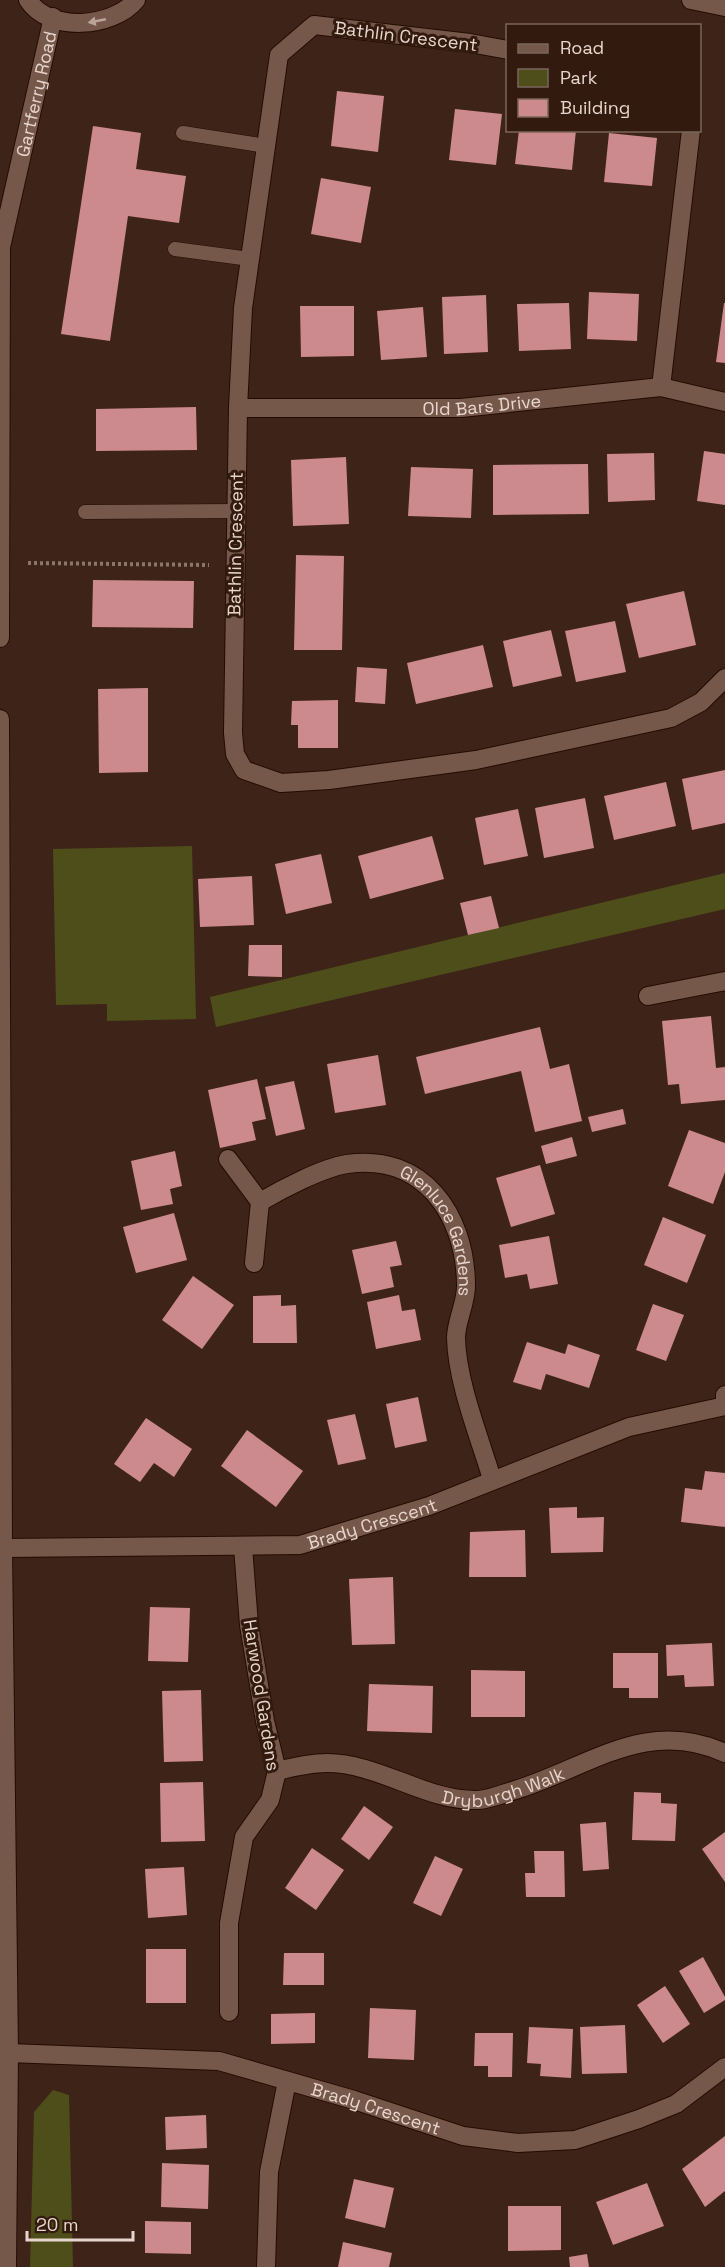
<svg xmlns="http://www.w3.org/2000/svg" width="725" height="2267" viewBox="0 0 725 2267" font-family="'Space Grotesk',sans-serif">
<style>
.green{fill:#4e4e1a}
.building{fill:#cc8a8e}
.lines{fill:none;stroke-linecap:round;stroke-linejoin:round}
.service-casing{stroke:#230c03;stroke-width:15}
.minor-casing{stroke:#230c03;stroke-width:20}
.tertiary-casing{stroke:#230c03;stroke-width:20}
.path{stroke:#8c766c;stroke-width:4;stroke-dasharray:3 3;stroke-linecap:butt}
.service{stroke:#76584b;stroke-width:14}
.minor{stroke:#76584b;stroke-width:18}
.tertiary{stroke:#76584b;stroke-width:18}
.oneway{fill:#baa49a}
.labels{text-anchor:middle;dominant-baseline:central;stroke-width:6;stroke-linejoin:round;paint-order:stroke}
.street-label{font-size:18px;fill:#e8d6ce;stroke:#331a0e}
</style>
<rect width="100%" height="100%" fill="#3e2418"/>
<path class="green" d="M192,846L196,1019L107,1021V1004L56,1005L53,849Z
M725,873V909L216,1027L210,997Z
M53,2090L69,2095L73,2267H30L34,2112Z"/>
<path class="building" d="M337,91L384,96L378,152L331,146Z
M455,109L502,114L496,165L449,160Z
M93,126L141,133L136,169L186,176L179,223L128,216L110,341L61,334Z
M519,130H576L572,170L515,164Z
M609,133L657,138L652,186L604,182Z
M321,178L371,187L361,243L311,234Z
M589,292L639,294L637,341L587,339Z
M486,295L488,352L444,354L442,297Z
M569,303L571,349L519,351L517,304Z
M724,303H725V363L716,362Z
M300,306H354V356L301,357Z
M423,307L427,357L381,360L377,311Z
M196,407L197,450L96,451V409Z
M704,451L725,454V505L697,501Z
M654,453L655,500L608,502L607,454Z
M346,457L349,524L293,526L291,460Z
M588,464L589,514L493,515V465Z
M411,467L473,469L471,518L408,516Z
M296,555L344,556L342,650H294Z
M93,580L194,581L193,628L92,627Z
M684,591L696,645L639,658L626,604Z
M615,621L626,672L576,682L565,631Z
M551,630L562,676L513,687L503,641Z
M483,645L493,687L416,704L407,663Z
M357,667L387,669L385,704L355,702Z
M148,688V772L99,773L98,689Z
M338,700V748H298V725H291L292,701Z
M725,770V823L692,830L682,779Z
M666,782L676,826L614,840L604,796Z
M585,798L594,848L544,858L535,808Z
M518,809L528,856L484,865L475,818Z
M432,836L444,879L370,899L358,856Z
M321,854L332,903L286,914L275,864Z
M252,876L254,925L200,927L198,879Z
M491,896L499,928L468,935L460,903Z
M249,945H282V977L248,976Z
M711,1016L716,1068L725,1067V1100L681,1104L679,1084L668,1085L662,1021Z
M540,1027L550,1069L569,1064L582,1121L535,1132L521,1071L425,1094L416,1057Z
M378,1055L386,1105L335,1113L327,1064Z
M257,1079L266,1119L252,1122L256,1140L220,1148L208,1090Z
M294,1081L305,1129L276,1136L265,1087Z
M623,1109L626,1124L592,1132L588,1117Z
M689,1130L725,1143V1172L713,1204L668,1186Z
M572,1137L577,1156L546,1164L541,1146Z
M175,1151L182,1186L170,1189L173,1204L141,1210L131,1161Z
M540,1165L555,1214L511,1227L496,1178Z
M174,1213L187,1260L136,1273L123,1227Z
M663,1217L706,1235L687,1283L644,1265Z
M549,1236L558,1284L530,1289L527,1274L505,1278L499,1245Z
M396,1241L402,1265L390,1267L394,1287L362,1294L352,1250Z
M193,1276L234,1305L202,1349L162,1320Z
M281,1295V1306L296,1305L297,1343H253V1296Z
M399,1295L402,1311L415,1309L421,1340L376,1349L367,1302Z
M653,1304L684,1315L666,1361L636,1350Z
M527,1342L565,1354L568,1344L600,1355L589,1388L546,1374L541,1390L513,1382Z
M418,1397L427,1441L395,1448L386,1404Z
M355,1414L366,1459L338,1465L327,1420Z
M146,1418L192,1449L174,1477L154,1463L140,1482L114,1464Z
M247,1430L303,1471L276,1507L221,1466Z
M705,1471L725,1473V1527L681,1522L685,1488L702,1490Z
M577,1507V1518L604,1517L603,1552L551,1553L549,1508Z
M525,1530L526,1577H469L470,1532Z
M393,1577L395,1644L352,1645L349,1579Z
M150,1607L190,1608L188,1662L148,1661Z
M712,1643L714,1686L685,1687L684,1675L667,1676L666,1645Z
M613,1653H658V1698H629V1688H613Z
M471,1670L525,1671V1717H471Z
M369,1684L433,1686L432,1733L367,1731Z
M201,1690L203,1761L164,1762L162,1691Z
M203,1782L205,1841L161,1842L160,1783Z
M634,1792L661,1793V1803L677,1804L675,1841L632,1840Z
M364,1806L393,1827L369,1860L341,1839Z
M606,1822L609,1869L583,1871L580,1824Z
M725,1832V1882L702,1849Z
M312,1848L344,1870L316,1910L285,1888Z
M534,1851H564L565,1897H526L525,1873H535Z
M435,1856L463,1869L441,1916L413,1903Z
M184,1867L187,1915L148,1918L145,1869Z
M146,1949H186V2003H146Z
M284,1953H324V1985H283Z
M703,1957L725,1997V2000L704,2013L679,1971Z
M665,1986L690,2024L663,2043L637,2005Z
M370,2008L416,2010L414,2060L368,2058Z
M315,2013V2043L271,2044V2014Z
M625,2025L627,2073L582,2074L580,2027Z
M529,2027L573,2029L571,2078L540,2076L541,2064L527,2063Z
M475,2033H513L512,2077H488V2066H474Z
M206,2115L207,2148L166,2150L165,2117Z
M725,2136V2191L705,2207L682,2169Z
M162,2163L209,2165L208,2209L161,2207Z
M354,2179L394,2188L385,2228L345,2218Z
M647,2183L664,2226L613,2245L596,2202Z
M508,2206H561V2250L508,2251Z
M145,2221L191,2222V2254L145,2253Z
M343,2242L392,2253L389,2267H338Z
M587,2254L589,2267H570L569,2257Z"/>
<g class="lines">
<defs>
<path id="service" d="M183,133L266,146
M175,249L250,259
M85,512L235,511"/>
<g id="minor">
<path d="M691,0L725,7"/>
<path d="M508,50L470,43L314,25L279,55L243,308L238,408L233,733L235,754L244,770L281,783L329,780L476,760L671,718L701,702L725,678"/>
<path d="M661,387L691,130"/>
<path id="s1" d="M238,408H461L661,387L725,402"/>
<path d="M648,996L725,981"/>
<path id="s2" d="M228,1159L260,1202C282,1189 322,1168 347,1164C423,1153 465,1214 466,1284C467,1302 456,1320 456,1338C457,1382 479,1436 492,1479"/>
<path d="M254,1263L260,1202"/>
<path id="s3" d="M3,1548L300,1545L429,1506L629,1427L725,1406V1395"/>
<path id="s4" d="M277,1771C293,1767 310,1763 327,1763C379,1763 425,1801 477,1800C488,1800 502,1794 512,1791C585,1770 645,1716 725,1753"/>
<path d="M229,2012V1923L244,1837L270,1800L277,1771L265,1721L249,1625L243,1547"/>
<path id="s5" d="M9,2053L219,2061L354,2100L463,2136L518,2143L575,2140L639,2119L676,2104L725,2067"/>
<path d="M266,2267L269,2172L287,2081"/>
</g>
<g id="tertiary">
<path d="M28,0C49,33 113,28 136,0"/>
<path id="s6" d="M0,638L1,247L53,17"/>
<path d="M0,719L3,1548L9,2053L7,2267"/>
</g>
</defs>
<use href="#service" class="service-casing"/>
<use href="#minor" class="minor-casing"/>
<use href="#tertiary" class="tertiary-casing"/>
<path class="path" d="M28,563L209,565"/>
<use href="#service" class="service"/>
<use href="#minor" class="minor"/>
<use href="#tertiary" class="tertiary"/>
</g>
<defs><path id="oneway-solid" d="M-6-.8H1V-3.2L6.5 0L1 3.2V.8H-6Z" transform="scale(1.5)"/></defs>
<use class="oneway" href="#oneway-solid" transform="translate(97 21) rotate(169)"/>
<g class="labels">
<g class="street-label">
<text transform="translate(406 36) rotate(7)">Bathlin Crescent</text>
<text stroke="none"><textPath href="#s6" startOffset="548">Gartferry Road</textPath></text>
<text stroke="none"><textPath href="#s1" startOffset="244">Old Bars Drive</textPath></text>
<text transform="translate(235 544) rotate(-89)">Bathlin Crescent</text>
<text stroke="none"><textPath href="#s2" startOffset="280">Glenluce Gardens</textPath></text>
<text stroke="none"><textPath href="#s3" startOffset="372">Brady Crescent</textPath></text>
<text transform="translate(262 1695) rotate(81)">Harwood Gardens</text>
<text stroke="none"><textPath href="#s4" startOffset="234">Dryburgh Walk</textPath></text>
<text stroke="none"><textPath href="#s5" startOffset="374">Brady Crescent</textPath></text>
</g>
</g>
<rect x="506" y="24" width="195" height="108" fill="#331a0e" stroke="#7b655b" stroke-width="1.5"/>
<rect x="518" y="44" width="30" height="9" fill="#76584b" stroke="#7b655b" stroke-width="1.5"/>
<text x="560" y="54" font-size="18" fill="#e8d6ce">Road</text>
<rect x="518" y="69" width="30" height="18" fill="#4e4e1a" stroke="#7b655b" stroke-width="1.5"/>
<text x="560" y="84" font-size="18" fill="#e8d6ce">Park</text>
<rect x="518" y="99" width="30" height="18" fill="#cc8a8e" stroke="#7b655b" stroke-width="1.5"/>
<text x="560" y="114" font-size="18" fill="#e8d6ce">Building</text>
<path d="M27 2231v9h106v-9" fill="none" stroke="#e8d6ce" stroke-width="3"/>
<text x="36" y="2231" font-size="18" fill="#e8d6ce" stroke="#331a0e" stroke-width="4.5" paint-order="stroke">20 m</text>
</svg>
